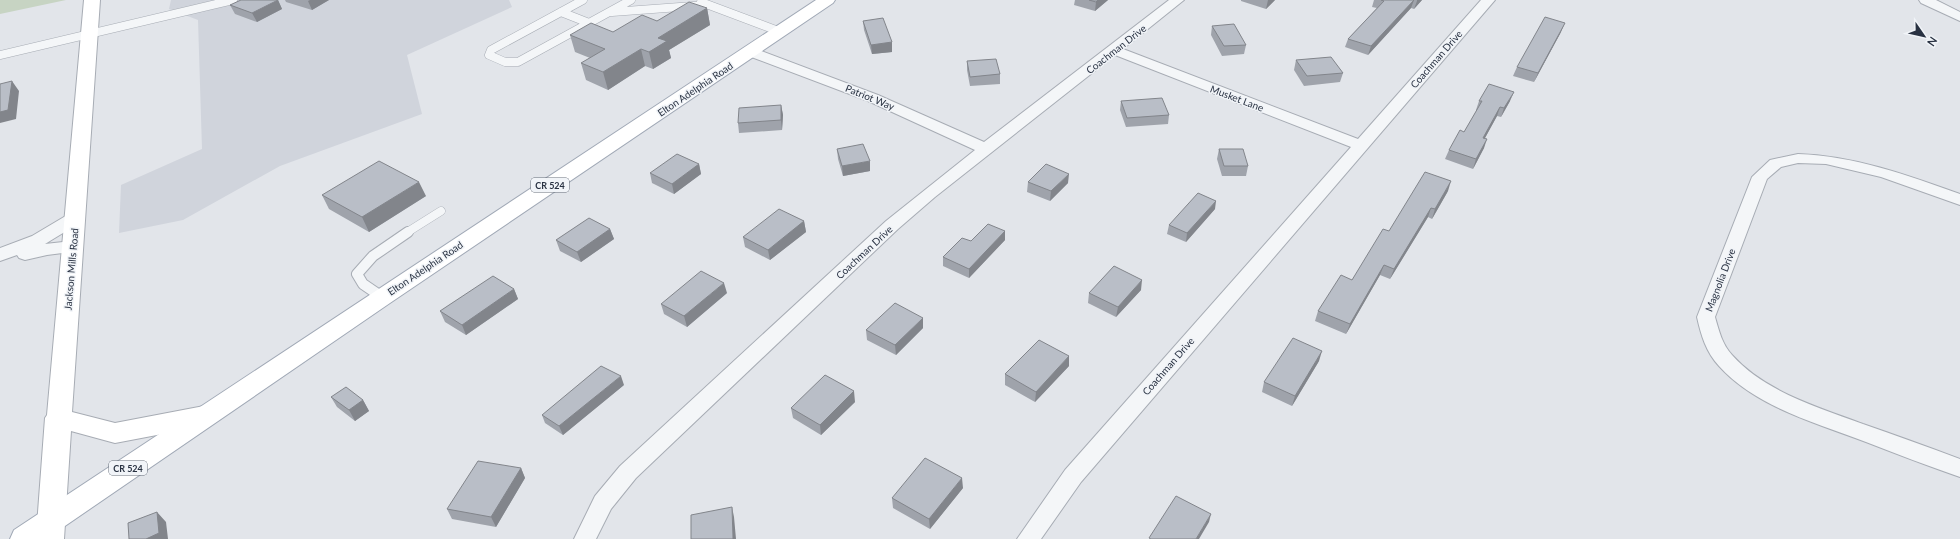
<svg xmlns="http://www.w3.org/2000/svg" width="1960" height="539" viewBox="0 0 1960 539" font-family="Lato,sans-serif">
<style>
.built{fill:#d0d4dc}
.green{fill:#c7d4c3}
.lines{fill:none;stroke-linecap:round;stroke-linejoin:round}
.service-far1-casing{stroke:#a7acb4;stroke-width:9}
.service-casing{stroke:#a7acb4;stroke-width:12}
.minor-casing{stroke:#a7acb4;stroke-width:2}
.secondary-casing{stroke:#a7acb4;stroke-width:2}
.primary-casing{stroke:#a1a9b6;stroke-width:2}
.service-far1{stroke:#f4f6f8;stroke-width:8}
.service{stroke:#f4f6f8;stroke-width:10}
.minor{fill:#f4f6f8;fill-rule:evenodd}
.secondary{fill:#fff;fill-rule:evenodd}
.primary{fill:#fff;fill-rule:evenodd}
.wall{fill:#9fa3ab}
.shaded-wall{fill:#82858b}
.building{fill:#b9bec7;stroke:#82858b}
.labels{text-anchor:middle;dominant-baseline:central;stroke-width:3;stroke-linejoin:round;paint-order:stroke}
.shield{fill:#f1f4f8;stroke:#656c79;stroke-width:1}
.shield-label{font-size:9px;font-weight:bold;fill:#293242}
.street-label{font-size:10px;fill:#293242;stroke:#f1f4f8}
</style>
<rect width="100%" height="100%" fill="#e2e5ea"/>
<path class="built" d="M171,0H509L512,7L407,55L422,114L280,166L183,220L119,233L121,185L202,149L198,20L169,9Z"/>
<path class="green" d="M0,0H66L0,14Z"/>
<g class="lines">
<defs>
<path id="service-far1" d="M583,0L491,50L489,55L505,62H518L631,0
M701,2L781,32
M561,12L589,23
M612,12L707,5
M0,55L233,0
M406,233L441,211"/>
<path id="service" d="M382,297L363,284L357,274L373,256L408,232"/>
<path id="minor" d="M1169,0H1184L1123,49L1358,139L1481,0H1495L1081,482L1041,539H1017L1065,470L1351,147L1115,55L935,197L898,229L636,478L611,509L596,539H574L595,496L620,466L886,221L975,150L868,101L746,55L744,52L746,49H756L878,95L984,142Z
M1919,0H1936L1960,12V21L1921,3Z
M1798,154C1855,156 1907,175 1960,194V205L1881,177L1826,164L1798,163L1781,167L1767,179L1715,317C1719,331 1722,344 1732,355C1765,392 1818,407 1863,424C1895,435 1928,447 1960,459V477C1928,466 1897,454 1866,442C1816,423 1756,407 1719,366C1706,352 1701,335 1697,317L1752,177L1770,160Z
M75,212L81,214L84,218L81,222L45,244L72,241L78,243L81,247L78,251L47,255L25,260L19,258L17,255L0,261V248L32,236L69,214Z"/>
<path id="secondary" d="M84,0H100L72,412L115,423L204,406L213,409L217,416L213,423L204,426L115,443L71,431L64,539H36L45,418L47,415Z"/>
<path id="primary" d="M816,0H835L833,3L390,303L46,539H10L14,530Z"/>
</defs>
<use href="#service-far1" class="service-far1-casing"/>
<use href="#service" class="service-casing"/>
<use href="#minor" class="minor-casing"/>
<use href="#secondary" class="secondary-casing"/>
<use href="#primary" class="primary-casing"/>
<use href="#service-far1" class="service-far1"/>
<use href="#service" class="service"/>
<use href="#minor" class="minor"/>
<use href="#secondary" class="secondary"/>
<use href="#primary" class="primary"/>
</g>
<path class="wall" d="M278,0L282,9L257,22L235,14L230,5Z
M285,0H329L312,10L286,2Z
M1075,0H1108L1095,11L1074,5Z
M1241,0H1275L1266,9L1241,1Z
M1374,0H1422L1414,9L1411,8L1368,55L1345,47L1348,39L1377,8L1372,7Z
M707,8L710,25L669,50L671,58L653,69L645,66L608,90L586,80L581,63L590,58L575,52L570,35L613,32Z
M863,21L892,42V52L872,54L864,30Z
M1212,26L1246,45L1244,54L1222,56L1211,35Z
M1561,32L1534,82L1513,76L1517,67Z
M1296,60L1343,73L1340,82L1304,86L1294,70Z
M967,61L1000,74V84L970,86L967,70Z
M1121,101L1169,115L1168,124L1126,127L1120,110Z
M1479,101H1510L1501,117L1497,116L1485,138L1484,148L1473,169L1445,159L1449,150L1464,132L1477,110H1476Z
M781,105L783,115L782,130L739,133L738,123Z
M837,149L870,171L843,176L838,159Z
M1219,149L1248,166L1246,176H1222L1217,159Z
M699,164L701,174L674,194L652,183L650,173Z
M1028,182L1068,183L1050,201L1027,192Z
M1448,191L1432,219L1428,217L1390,279L1380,275L1346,334L1315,321L1318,311L1352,280L1389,231Z
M322,195L426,196L369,232L329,209Z
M1215,209L1186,242L1167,234L1169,225Z
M804,221L806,232L770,260L745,247L743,237Z
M610,229L614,239L581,262L560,251L556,240Z
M1005,240L969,278L943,266V257L971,241Z
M514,289L518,299L466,335L445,322L440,311Z
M1141,290L1116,317L1088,303L1089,293Z
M727,293L687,327L664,314L661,304Z
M923,328L896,355L867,340L866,330Z
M1319,361L1292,406L1262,392L1264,382Z
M1069,366L1035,402L1005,385V374Z
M624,385L563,435L545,423L542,415Z
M331,397L363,400L369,411L355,421L337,407Z
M855,402L821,435L793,418L791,408Z
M521,468L525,478L496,527L452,519L447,509Z
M963,488L930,529L893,508L892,498Z"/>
<path class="shaded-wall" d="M278,0L282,9L257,22L252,13Z
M310,0H329L312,10L308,1Z
M1098,0H1108L1095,11L1096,2Z
M1268,0H1275L1266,9Z
M1414,0L1411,8L1368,55L1371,46Z
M1417,0H1422L1414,9L1417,1Z
M707,8L710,25L669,50L671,58L653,69L649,52L658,38Z
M1565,23L1561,32L1534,82L1538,73Z
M892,42V52L872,54L871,45Z
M641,49L645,66L608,90L603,72Z
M12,81L19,91L16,119L0,123V112Z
M1514,92L1510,101L1501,117L1504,108Z
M781,105L783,115L782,130L781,120Z
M1500,107L1497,116L1480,147L1483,138Z
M1487,139L1484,148L1473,169L1476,159Z
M870,161V171L843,176L842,166Z
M699,164L701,174L674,194L672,184Z
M1069,174L1068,183L1050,201L1051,191Z
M1451,181L1448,191L1432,219L1435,209Z
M419,182L426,196L369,232L362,217Z
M1216,201L1215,209L1186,242L1187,233Z
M1431,208L1428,217L1390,279L1394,269Z
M804,221L806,232L770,260L768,250Z
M610,229L614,239L581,262L577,252Z
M1005,231V240L969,278V269Z
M1384,265L1380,275L1346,334L1350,324Z
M1142,280L1141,290L1116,317L1118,307Z
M724,283L727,293L687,327L684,316Z
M514,289L518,299L466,335L462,325Z
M923,318V328L896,355L895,345Z
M1322,351L1319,361L1292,406L1295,396Z
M1069,356V366L1035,402L1036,392Z
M621,376L624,385L563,435L559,426Z
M854,391L855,402L821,435L820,425Z
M363,400L369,411L355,421L349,410Z
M521,468L525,478L496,527L491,517Z
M962,478L963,488L930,529L929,519Z
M732,507L734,517L736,539H733Z
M157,512L166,522L168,539H146Z
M1211,514L1209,522L1199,539H1196Z"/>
<path class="building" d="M241,0H278L252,13L230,5Z
M1089,0H1098L1096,2Z
M1381,0H1414L1371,46L1348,39L1384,1Z
M689,2L707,8L658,38L667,41L649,52L641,49L603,72L581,63L605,49L570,35L591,23L613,32L642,15L657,21Z
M1545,17L1565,23L1538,73L1517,67Z
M883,18L892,42L871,45L863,21Z
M1234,24L1246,45L1224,46L1212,26Z
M1331,57L1343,73L1307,76L1296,60Z
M996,59L1000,74L970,77L967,61Z
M12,81L8,110L0,112V84Z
M1489,84L1514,92L1504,108L1500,107L1483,138L1487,139L1476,159L1449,150L1460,130L1464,132L1482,101H1479Z
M1162,98L1169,115L1127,118L1121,101Z
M781,105V120L738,123L739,108Z
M863,144L870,161L842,166L837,149Z
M1219,149H1243L1248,166H1224Z
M677,154L699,164L672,184L650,173Z
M379,161L419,182L362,217L322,195Z
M1046,164L1069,174L1051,191L1028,182Z
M1425,172L1451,181L1435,209L1431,208L1394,269L1384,265L1350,324L1318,311L1341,275L1352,280L1383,229L1389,231Z
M1198,193L1216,201L1187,233L1169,225Z
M779,209L804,221L768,250L743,237Z
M589,218L610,229L577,252L556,240Z
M988,224L1005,231L969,269L943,257L962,238L971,241Z
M1114,266L1142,280L1118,307L1089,293Z
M701,271L724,283L684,316L661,304Z
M493,276L514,289L462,325L440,311Z
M895,303L923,318L895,345L866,330Z
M1293,338L1322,351L1295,396L1264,382Z
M1039,340L1069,356L1036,392L1005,374Z
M601,366L621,376L559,426L542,415Z
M825,375L854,391L820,425L791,408Z
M346,387L363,400L349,410L331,397Z
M925,458L962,478L929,519L892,498Z
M478,461L521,468L491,517L447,509Z
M1176,496L1211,514L1196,539H1151L1149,538Z
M732,507L733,539H691V515Z
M157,512L159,533L146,539H129L128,523Z"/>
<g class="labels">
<g class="shield">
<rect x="531" y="178" width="38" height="14" rx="3"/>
<rect x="109" y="461" width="38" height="14" rx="3"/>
</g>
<g class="shield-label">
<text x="550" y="185">CR 524</text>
<text x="128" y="468">CR 524</text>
</g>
<g class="street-label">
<text transform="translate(1116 49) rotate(-38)">Coachman Drive</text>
<text transform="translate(1436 59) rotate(-49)">Coachman Drive</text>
<text transform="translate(695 89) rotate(-34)">Elton Adelphia Road</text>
<text transform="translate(870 97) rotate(22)">Patriot Way</text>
<text transform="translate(1237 98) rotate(21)">Musket Lane</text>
<text transform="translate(864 252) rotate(-43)">Coachman Drive</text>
<text transform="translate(425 268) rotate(-34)">Elton Adelphia Road</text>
<text transform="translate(71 269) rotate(-85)">Jackson Mills Road</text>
<text transform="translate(1720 280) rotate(-69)">Magnolia Drive</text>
<text transform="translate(1168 366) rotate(-49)">Coachman Drive</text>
</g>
</g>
<g transform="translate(1924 36) rotate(124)" stroke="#f1f4f8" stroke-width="3" paint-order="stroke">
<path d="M0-3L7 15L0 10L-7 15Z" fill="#293242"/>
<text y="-6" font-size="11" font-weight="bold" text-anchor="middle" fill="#293242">N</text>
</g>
</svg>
